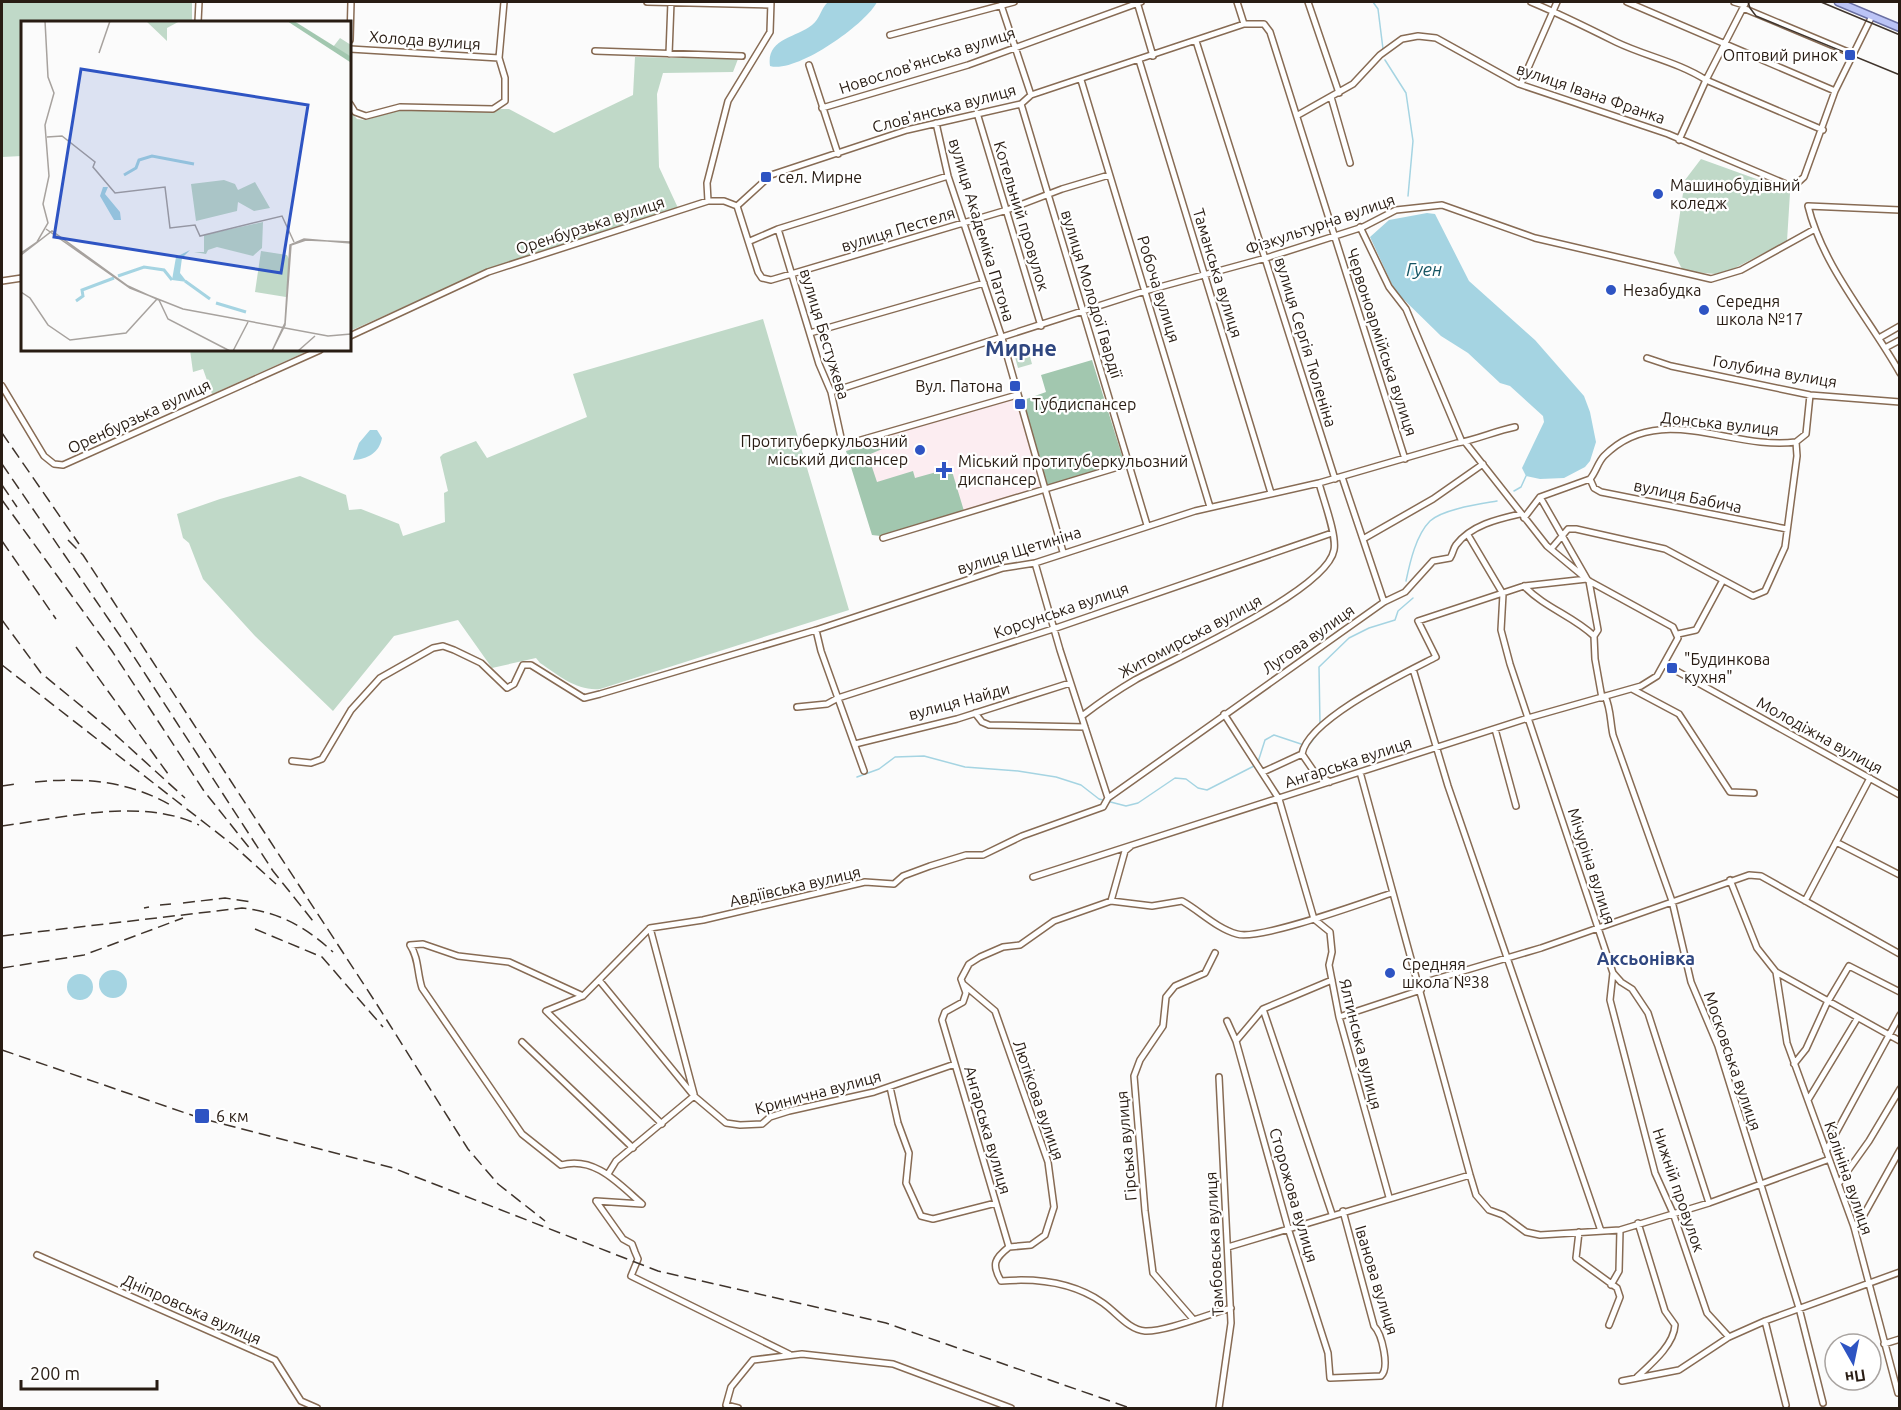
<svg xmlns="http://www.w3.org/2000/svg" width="1901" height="1410" viewBox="0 0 1901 1410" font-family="Ubuntu,sans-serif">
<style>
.medical{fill:#fcedf1}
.green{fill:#c0d9c8}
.forest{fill:#a2c7af}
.water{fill:#a5d4e2}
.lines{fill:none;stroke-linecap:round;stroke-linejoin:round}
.stream{stroke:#a5d4e2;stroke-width:1.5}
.minor-casing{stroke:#876b54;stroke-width:8}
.major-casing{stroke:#6a70a3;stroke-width:9}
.minor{stroke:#fff;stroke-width:5}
.major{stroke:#bbc4f6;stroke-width:6}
.tram{stroke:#3f342c;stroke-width:1.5}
.rail{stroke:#3f342c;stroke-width:1.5;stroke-dasharray:12 6;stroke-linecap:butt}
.poi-dot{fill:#2e54c3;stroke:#fff;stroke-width:2}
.labels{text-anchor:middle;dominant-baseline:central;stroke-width:4.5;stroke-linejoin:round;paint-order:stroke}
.street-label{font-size:16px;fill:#281c13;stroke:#fff}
.poi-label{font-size:16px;fill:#281c13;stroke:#fff;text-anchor:start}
.water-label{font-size:18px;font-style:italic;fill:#155563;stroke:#fff}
.neighbourhood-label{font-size:18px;font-weight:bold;fill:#304780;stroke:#fff}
.district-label{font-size:22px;font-weight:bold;fill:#304780;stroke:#fff}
.inset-river{fill:none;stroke:#a5d4e2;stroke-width:3}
.inset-road{fill:none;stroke:#a7a29e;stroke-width:1.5}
.view{fill:#2e54c3;fill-opacity:0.15;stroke:#2e54c3;stroke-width:3}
.inset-edge{fill:none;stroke:#281c13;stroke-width:3}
</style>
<rect width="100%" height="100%" fill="#fbfbfb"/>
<path class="medical" d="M1015,398L1043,488L881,536L872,535L845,446Z"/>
<path class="green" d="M2,2H192V22H22V156L2,157Z
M635,57L738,59L733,72L663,73L657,94L659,167L678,208L486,270L350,331V111L357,119L366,120L396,110L509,109L554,133L633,95Z
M1701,159L1787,190L1790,193L1787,241L1733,269L1715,274L1683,271L1674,253L1685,180Z
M763,319L849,610L600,689C576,691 560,676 540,663L536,658L492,668L458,620L394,636L333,711L255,636L203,579L189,543L183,538L177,514L220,499L300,476L346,495L349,510L361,509L399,524L403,536L445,522L444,493L448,491L440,457L443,454L476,441L487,458L587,417L573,374Z
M1027,346L1032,364L1018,368L1013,350Z
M190,350H310L212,394L203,369L193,372Z"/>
<path class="forest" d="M1092,360L1124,462L1047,487L1021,401L1046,392L1041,375Z
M906,433L899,442L868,455L877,482L913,471L915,478L951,468L964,511L881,536L872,535L846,451Z"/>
<path class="water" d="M828,2H877C866,24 796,74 770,66C766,39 795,38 812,25C820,19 821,8 828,2Z
M1427,213L1435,214L1469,281L1535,340L1584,396L1590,412L1596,442L1590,461L1585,467L1564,478L1540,479L1526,476L1522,468L1544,422L1543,416L1510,386L1500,383L1468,353L1441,336L1395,291L1370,237L1389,220Z
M370,430H377L382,438C379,453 368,459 353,460L359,443Z
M99 984a14 14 0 1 1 28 0a14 14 0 1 1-28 0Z
M67 987a13 13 0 1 1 26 0a13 13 0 1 1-26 0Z"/>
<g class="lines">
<path class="stream" d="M1373,2L1378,9L1383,49
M1385,60L1406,93L1413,141L1408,196
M1514,491L1521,487L1526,476
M1406,581C1410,562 1416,535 1430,521C1443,509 1480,504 1497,501
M1320,724L1319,667L1349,638L1369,628L1395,620L1398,611L1413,598
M1309,745L1319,732
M1258,762L1265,740L1274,735L1304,745
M857,777L879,769L895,757L924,756L965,767L1018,771L1056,777L1081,785L1099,799L1126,806L1138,803L1175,778L1186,779L1198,788L1207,790L1254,766"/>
<defs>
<path id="minor" d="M647,2L770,5
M1137,2L1153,56
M1237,2L1244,24
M1308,2L1339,93
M1531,2C1560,14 1588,28 1616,42C1645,56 1678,62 1706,80L1823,130
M1627,2L1835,91
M1734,2L1744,5
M1001,5L1031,95
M1743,8L1853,54
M198,22L199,2
M890,35L1014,2
M350,40L351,2
M1196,41L1335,479
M350,49L499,58
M595,51L742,56
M669,54L671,2
M1139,60L1271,493
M809,65L838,154
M1081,80L1210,507
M1521,84L1557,2
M1331,97L1350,163
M350,104L355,112L366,116L400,107L493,109L505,101V78L499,58L504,2
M1021,104L1147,525
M822,108L968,65L1141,2
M977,113L1041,326
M1298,115L1353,84L1380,55L1402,39L1418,36L1436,38L1519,84L1668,134L1793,187L1804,177L1835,91L1872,16
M936,123L948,176L1002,338L1063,552
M1679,140L1706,80L1746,2
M708,201L707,183L728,101L770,32L771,2
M737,206L771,175L907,130L1021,104L1031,95L1244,24H1264L1270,32L1405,459
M1900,210L1808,206C1823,267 1869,318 1900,373
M1360,227L1389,287L1406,309L1462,442
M778,229L819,364L831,392L842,442L847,444L1017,395
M750,241L778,229L948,176
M2,281L22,278
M810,333L984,283
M350,336L488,272L708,201H724L737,206L758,272L762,278L771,280L1007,210L1062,189L1109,175
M1879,338L1900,326
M1885,348L1900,340
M1647,358L1671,366L1810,395L1900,402
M2,386L44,456L54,464L63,465L320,350
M831,392L1145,291L1266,258L1363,227L1396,210L1442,205L1535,238L1711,279L1741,270L1815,229
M1796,442L1806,434L1810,395
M1342,477L1384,602
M1590,479C1596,472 1598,462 1604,456C1659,400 1732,451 1796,442
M1590,479L1594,488L1601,492L1787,529
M1524,518L1540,497L1590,479
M1468,535L1503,594
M883,538L1128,464
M1363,539L1433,499L1483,464
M1551,549L1568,529H1576L1665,549L1753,596L1765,591L1785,547L1797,456L1796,442
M1589,581L1598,630L1594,636
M1524,586C1545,608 1573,616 1594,636L1595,659L1602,698
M1503,594L1501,630L1510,664L1613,973L1621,982L1632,989L1648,1013L1709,1203
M816,630L821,651L864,771
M1678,634L1696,630L1723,580
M1664,664L1900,795
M1413,669L1448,786L1601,1231
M1632,689L1679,714L1730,792L1754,793
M1605,696C1611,709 1610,721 1613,735L1672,901L1691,982L1718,1046L1799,1308L1823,1403
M797,707L827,704L838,698L1053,629L1332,533
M975,713L982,722L989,725L1085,727
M1224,714L1279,799L1314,919L1330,932L1332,952L1329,965L1339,1017L1389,1197
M1082,716C1099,703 1116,691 1135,680C1172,659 1327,591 1334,550C1337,535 1323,499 1319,483
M1495,729L1516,806
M855,744L957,719L1070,683
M292,761L311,763L322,759L351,710L380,678L433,648L443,646L454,650L481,663L507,688L514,684L523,665H531L584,698L600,694L816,630L1003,568L1035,563L1195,511L1319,483L1457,443C1476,440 1495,431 1515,427
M1263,772L1302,754
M1360,772L1470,1175L1476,1195L1489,1210L1503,1215L1526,1232L1540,1235L1620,1230L1709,1203L1827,1160
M1330,782L1315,773L1302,754C1308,719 1405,673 1436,657L1418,621L1524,586L1587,579L1540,497
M1108,798L1384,602L1405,592L1433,561L1450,558C1453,554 1453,549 1456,545C1471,525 1498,519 1520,514
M1836,842L1900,875
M1033,877L1528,718L1641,686L1657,676L1678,638L1673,627L1589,581L1547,546L1465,442
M1730,880L1757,948L1776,972L1900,1041
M1111,901L1152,906L1182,901C1200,911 1216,928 1237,934C1259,941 1365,902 1392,893
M1805,901L1870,778
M650,928L694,1094
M1776,972L1787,1043L1854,1227L1898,1393
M1613,973L1610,1000L1655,1173L1673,1213L1707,1313L1729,1337
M599,980L694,1096L726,1123L740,1125L762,1124L770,1117L789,1111L874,1092L955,1064
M963,984L995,1011L1048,1162L1054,1207L1045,1235L1031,1245L1009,1247
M1419,984L1541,948L1749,875L1761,876L1900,954
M583,996L509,962L458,956L423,944L410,945C419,958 417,973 422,988L522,1134L561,1165C595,1156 618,1183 642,1204L596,1201L623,1239L632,1244L635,1252L638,1259L631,1276L789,1354
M1263,1009L1332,1214
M1339,1017L1421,990
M1227,1021L1236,1041L1288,1228L1328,1353L1330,1378L1381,1376C1390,1368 1382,1334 1374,1326L1343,1211
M1236,1041L1263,1009L1332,980
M522,1042L633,1148
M1794,1064L1806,1049L1827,1003L1849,966L1900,992
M1219,1077L1231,1323L1219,1408
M890,1087L898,1123L909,1153L906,1183L921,1216L933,1219L996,1203
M1808,1100L1857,1019
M662,1124L546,1011L583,996L650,928L703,920L865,882L894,884L903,876L930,866L966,855H983L1022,836L1103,807L1108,798L1060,650L1035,563
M1826,1151L1900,1015
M608,1174L616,1161L694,1096
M1839,1183L1869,1141L1900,1089
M1854,1227L1861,1220L1900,1150
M1579,1232L1576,1258L1617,1288L1620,1297L1609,1325
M1009,1247L942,1020L945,1012L963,1002L966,993L961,979L969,964L980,957L1003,947L1020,945L1054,921L1111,901L1125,851L1131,846
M1009,1247C995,1258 991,1264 1001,1281C1036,1278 1073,1282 1103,1303C1116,1312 1129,1330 1145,1331C1165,1332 1209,1314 1231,1308
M1228,1247L1470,1175
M37,1255L275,1360L301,1401L317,1408
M1611,1285L1619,1271L1620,1230
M1193,1319L1153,1273L1145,1211L1134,1076L1140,1060L1163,1026L1166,997L1175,986L1205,973L1215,953
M1765,1321L1786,1405
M1884,1344L1900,1339
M1637,1377C1651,1364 1674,1345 1675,1325L1665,1311L1638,1223
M1622,1381L1679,1370L1729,1337L1765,1321L1900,1272
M738,1408L726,1405L731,1387L753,1360L802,1354L893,1364L1011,1408"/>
<path id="major" d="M1838,2L1900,28"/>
</defs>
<use href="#minor" class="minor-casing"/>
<use href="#major" class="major-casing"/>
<use href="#minor" class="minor"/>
<use href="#major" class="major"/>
<path class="tram" d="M1748,2L1750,8L1756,16L1900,75
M1821,2L1900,35"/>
<path class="rail" d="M2,433L79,544
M2,464L127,646L273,871L313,921
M2,485L17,507
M2,500L112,651L204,791L251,850
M68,540L83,555L376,1003L468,1149L498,1184L545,1221
M2,541L56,619
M2,620L41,673L108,728L185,798
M76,647L171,778
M2,665L233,845L276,884
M35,782C86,777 130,781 174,807
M2,786L15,784
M2,826C63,818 142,797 199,825
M183,903L225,898L251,902
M160,905L171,904
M144,908L149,907
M255,929L322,957L383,1027
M2,936L242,908C279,912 306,927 333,952
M2,968L84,955L183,918
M2,1050L200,1118L393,1168L658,1271L886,1323L1130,1408"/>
</g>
<g class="poi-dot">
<rect x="1844" y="49" width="12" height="12" rx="3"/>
<rect x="760" y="171" width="12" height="12" rx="3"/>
<circle cx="1658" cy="194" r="6"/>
<circle cx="1611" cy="290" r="6"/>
<circle cx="1704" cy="310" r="6"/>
<rect x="1009" y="380" width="12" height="12" rx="3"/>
<rect x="1014" y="398" width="12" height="12" rx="3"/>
<circle cx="920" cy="450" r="6"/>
<path d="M941 461h6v6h6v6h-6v6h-6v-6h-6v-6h6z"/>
<rect x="1666" y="662" width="12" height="12" rx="3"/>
<circle cx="1390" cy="973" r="6"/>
<rect x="194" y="1108" width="16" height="16" rx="3"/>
</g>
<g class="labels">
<g class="street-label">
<text transform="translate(425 40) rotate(4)">Холода вулиця</text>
<text transform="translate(927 60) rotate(-18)">Новослов'янська вулиця</text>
<text transform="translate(1591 93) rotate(19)">вулиця Івана Франка</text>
<text transform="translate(944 108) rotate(-15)">Слов'янська вулиця</text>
<text transform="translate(1022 216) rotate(73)">Котельний провулок</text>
<text transform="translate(1320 224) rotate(-19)">Фізкультурна вулиця</text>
<text transform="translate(590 225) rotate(-18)">Оренбурзька вулиця</text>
<text transform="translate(898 229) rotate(-17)">вулиця Пестеля</text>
<text transform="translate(982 230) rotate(73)">вулиця Академіка Патона</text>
<text transform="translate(1218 273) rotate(73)">Таманська вулиця</text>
<text transform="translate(1159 289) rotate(73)">Робоча вулиця</text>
<text transform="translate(1092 294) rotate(73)">вулиця Молодої Гвардії</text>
<text transform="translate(825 334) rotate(73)">вулиця Бестужева</text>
<text transform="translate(1306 342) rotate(73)">вулиця Сергія Тюленіна</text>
<text transform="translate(1382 342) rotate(72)">Червоноармійська вулиця</text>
<text transform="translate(1775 371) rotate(10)">Голубина вулиця</text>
<text transform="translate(139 416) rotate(-25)">Оренбурзька вулиця</text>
<text transform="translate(1720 423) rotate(6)">Донська вулиця</text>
<text transform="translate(1688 496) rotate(12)">вулиця Бабича</text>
<text transform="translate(1019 550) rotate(-17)">вулиця Щетиніна</text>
<text transform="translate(1061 610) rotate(-19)">Корсунська вулиця</text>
<text transform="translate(1190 636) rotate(-28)">Житомирська вулиця</text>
<text transform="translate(1308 639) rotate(-35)">Лугова вулиця</text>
<text transform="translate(959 701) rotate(-15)">вулиця Найди</text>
<text transform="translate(1820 735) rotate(29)">Молодіжна вулиця</text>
<text transform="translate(1348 762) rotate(-18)">Ангарська вулиця</text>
<text transform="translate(1592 866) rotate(72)">Мічуріна вулиця</text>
<text transform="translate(795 886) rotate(-13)">Авдіївська вулиця</text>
<text transform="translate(1361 1044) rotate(76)">Ялтинська вулиця</text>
<text transform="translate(1733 1061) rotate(71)">Московська вулиця</text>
<text transform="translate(818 1092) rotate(-15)">Кринична вулиця</text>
<text transform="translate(1039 1100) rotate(71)">Лютікова вулиця</text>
<text transform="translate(988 1130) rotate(74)">Ангарська вулиця</text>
<text transform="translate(1126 1146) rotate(-95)">Гірська вулиця</text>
<text transform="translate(1849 1178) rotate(71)">Калініна вулиця</text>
<text transform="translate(1679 1190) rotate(71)">Нижній провулок</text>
<text transform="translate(1294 1195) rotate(74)">Сторожова вулиця</text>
<text transform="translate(1214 1244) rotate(-93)">Тамбовська вулиця</text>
<text transform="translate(1377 1280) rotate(73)">Іванова вулиця</text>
<text transform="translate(192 1309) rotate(24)">Дніпровська вулиця</text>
</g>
<g class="poi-label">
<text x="1838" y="55" text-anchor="end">Оптовий ринок</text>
<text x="778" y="177">сел. Мирне</text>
<text x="1670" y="185">Машинобудівний<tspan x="1670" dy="18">коледж</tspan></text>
<text x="1623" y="290">Незабудка</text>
<text x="1716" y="301">Середня<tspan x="1716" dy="18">школа №17</tspan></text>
<text x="1003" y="386" text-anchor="end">Вул. Патона</text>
<text x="1032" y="404">Тубдиспансер</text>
<text x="908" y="441" text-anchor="end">Протитуберкульозний<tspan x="908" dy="18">міський диспансер</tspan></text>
<text x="958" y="461">Міський протитуберкульозний<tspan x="958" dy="18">диспансер</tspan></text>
<text x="1684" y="659">"Будинкова<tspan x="1684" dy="18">кухня"</tspan></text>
<text x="1402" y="964">Средняя<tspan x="1402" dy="18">школа №38</tspan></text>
<text x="216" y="1116">6 км</text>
</g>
<g class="water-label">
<text x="1424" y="269">Гуен</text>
</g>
<g class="neighbourhood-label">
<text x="1646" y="958">Аксьонівка</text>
</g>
<g class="district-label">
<text x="1021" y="347">Мирне</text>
</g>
</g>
<g transform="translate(21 21)">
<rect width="330" height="330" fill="#fbfbfb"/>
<path d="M125,0H159L146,7V20ZM319,17L330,24V36L312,26ZM203,159L214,163L217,169L234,161L249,187L233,190L217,181L216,190L175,200L170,163ZM242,201L241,227L232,235L196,226L187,229L185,233L173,231H183V214ZM240,230L266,234L269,240L265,276L234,271Z" fill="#c0d9c8"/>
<path d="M266,0H273L329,35V41Z" fill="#a2c7af"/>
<path d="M82,166H87L84,173L99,191L100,199H93L79,175ZM169,229L161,237L159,252L166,261L151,259L155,236Z" fill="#a5d4e2"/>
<path class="inset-river" d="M103,154L115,147L118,139L131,135L173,143M97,255L123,246L143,249L151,259M164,260L189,278M55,280L62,275L61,269L93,257M195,282L225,291"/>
<path class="inset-road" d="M78,32L89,0M26,116L41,115L74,141L72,146L94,172L144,166L149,207L174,204L179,215L261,195L273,221M25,208L109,267L162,288L307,315L330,313M0,232L16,221L27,202L22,183L28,155L24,104L33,72L27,56L24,0M0,234L31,210L107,265L138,279L147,298L209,330M0,271L9,277L27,304L49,319L105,312L136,278M212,330L227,301M251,330L264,302L269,224L283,218L330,222M251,330L264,304L270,224L285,219L330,221M277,330L294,315L277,330"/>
<path class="view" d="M60,48L287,84L260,252L33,216Z"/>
<rect width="330" height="330" class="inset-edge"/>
</g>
<rect width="1901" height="1410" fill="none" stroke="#281c13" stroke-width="6"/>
<g transform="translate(1853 1362) rotate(171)"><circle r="28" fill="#ffffff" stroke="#a9a4a1" stroke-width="1.5"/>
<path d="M0-4.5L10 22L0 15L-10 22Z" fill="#2e54c3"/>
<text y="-9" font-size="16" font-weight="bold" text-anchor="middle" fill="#281c13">Пн</text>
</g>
<path d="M21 1380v9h136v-9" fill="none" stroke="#281c13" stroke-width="3"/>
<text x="30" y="1380" font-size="18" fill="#281c13" stroke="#ffffff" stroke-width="4.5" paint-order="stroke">200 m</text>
</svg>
